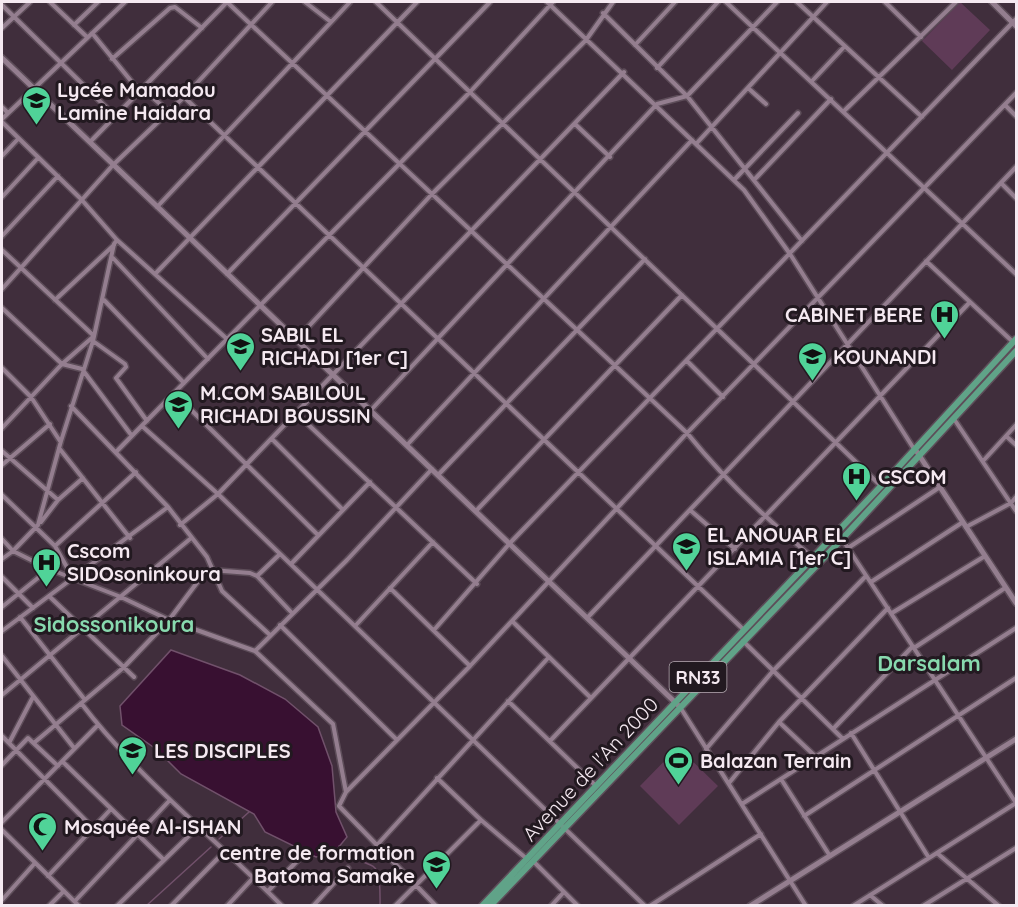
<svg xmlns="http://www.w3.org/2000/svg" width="1018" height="907" viewBox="0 0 1018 907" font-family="Quicksand,sans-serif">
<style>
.green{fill:#5f3b57}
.water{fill:#381031;stroke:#71516b;stroke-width:1.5}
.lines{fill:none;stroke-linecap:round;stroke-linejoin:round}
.stream{stroke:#71516b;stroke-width:1.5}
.minor-casing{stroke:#5d4d59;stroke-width:7}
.tertiary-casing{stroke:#5d4d59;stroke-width:8}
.secondary-casing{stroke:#5d4d59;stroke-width:8}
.primary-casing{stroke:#5d4d59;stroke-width:9}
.minor{stroke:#947e8f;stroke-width:4}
.tertiary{stroke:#947e8f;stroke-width:5}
.secondary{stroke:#947e8f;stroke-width:5}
.primary{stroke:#60a388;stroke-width:6}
.labels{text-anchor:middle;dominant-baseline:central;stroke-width:6;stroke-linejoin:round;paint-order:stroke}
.shield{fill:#221920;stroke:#b6abb2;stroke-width:1.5}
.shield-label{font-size:18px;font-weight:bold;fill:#f5e9f1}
.poi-label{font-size:20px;font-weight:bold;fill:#f5e9f1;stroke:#221920;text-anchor:start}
.street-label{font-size:20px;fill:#f5e9f1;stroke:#221920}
.quarter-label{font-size:22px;font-weight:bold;fill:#88d9ae;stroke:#221920}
</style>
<rect width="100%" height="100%" fill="#402e3c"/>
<path class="green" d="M960,2L990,30L952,70L922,41Z
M678,747L718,786L679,825L640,786Z"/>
<path class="water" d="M171,650L240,675L285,699L318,727L332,766L336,812L347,837L333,854L316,857L265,832L254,814L181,774L156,749L122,725L120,706Z"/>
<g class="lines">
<path class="stream" d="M219,839L249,812
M339,846C372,878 381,847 380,906
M146,906L211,847"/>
<defs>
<path id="minor" d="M50,2L87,37
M227,2L687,433C725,480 766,519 812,557
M305,2L331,22
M376,2L881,486
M547,2L744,190L790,254L914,449
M726,2L1016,274
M797,2L922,117
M885,2L921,37
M2,5L116,117
M603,13L687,96L802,241
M74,25L98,2
M2,28L30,2
M92,33L140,92
M635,45L675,2
M112,59L170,8L175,7L202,28
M657,68L718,2
M812,81L845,46
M748,88L766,104
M143,89L168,111
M184,97L744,630
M1005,105L1016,116
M2,107L8,113
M844,111L956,2
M2,119L125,2
M2,122L81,199L117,240L227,339
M575,124L610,157
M90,142L227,2
M696,144L827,2
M2,156L18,139
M734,180L798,113
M754,180L831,99
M1001,183L1016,198
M2,197L38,158
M157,207L350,2
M2,236L58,176
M2,250L94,336L62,364L2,428
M113,258L208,359
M926,261L1013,342
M156,273L417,2
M227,274L490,2
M2,289L113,165L184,97L272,2
M55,300L114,245
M104,300L184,383
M2,308L62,364L82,369L132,436
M296,340L432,194L586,40L613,2
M93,341L125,364L126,367L116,378L147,421
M687,361L723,397
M2,368L31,397L60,441
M174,393L318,535
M71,406L168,507L207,557L222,591L270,635
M371,410L657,104L687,96L777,2
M296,413L477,584
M954,419L1016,511
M142,426L218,494L645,906
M1006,436L1016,445
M272,439L343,510
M407,445L692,140
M59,448L130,538
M2,451L58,500
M117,451L470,92L553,2
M984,460L1016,425
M2,465L50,424
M438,475L645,259
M2,495L55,546L73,578
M690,510L735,549
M476,511L682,295
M41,522L58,500L83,478
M180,525L218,494L624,72
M966,527L1011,503L1016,497
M2,539L13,551L49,569L121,597L169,620L255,651L333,724L346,792L339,806L436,906
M842,539L1016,803
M55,546L136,472
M848,548L940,487
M2,559L13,551L38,525L61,441L93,341L114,244L117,240
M291,564L370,482
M257,576L280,554
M2,577L33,608
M871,582L963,522
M390,588L470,666
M49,596L134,677
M2,607L49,569
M892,613L985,556
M20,617L85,700
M588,617L1016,167
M512,621L591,698
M280,625L397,740
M356,625L433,542
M434,630L510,543L1016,19
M2,631L168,507
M743,641L843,739
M914,648L1005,588
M255,651L347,560L432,469
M2,656L74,748
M2,695L190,539
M508,701L596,786
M81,703C139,779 215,838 282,906
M680,707L806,906
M779,722L815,756
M833,729L913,646
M851,733L929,858
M2,736L93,828
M550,741L970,302
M35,742L123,668L169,620L202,576L211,570L250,573L257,576L292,613
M9,743L33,697
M706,749L773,671L866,576
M63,762L164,860
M2,765L28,738L58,766
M437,778L481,820L527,859
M781,779L830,856
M729,783L779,722L888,608
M346,792L470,666L687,433L1016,93
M742,804L1016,628
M804,816L1016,678
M2,822L98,725
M2,830L79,906
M377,845L549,657
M937,853L999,906
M533,861L578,906
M48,876L111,809
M268,891L301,857
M870,895L883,906
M2,900L35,863
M75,901L170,800
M49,906L64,891
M117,906L198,827
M171,906L225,851
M227,906L254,877
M313,906L348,868
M395,906L481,820
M551,906L564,892
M650,906L761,834
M853,906L1016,803
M923,906L1016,848"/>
<path id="tertiary" d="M2,58L680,707
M917,452L1016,603
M750,906L1016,739"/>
<path id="secondary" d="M992,2L1016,26"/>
<path id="primary" d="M482,906L881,486L1016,339
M490,906L842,539L1016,351"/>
</defs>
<use href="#minor" class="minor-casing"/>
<use href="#tertiary" class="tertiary-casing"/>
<use href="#secondary" class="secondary-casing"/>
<use href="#primary" class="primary-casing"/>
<use href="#minor" class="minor"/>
<use href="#tertiary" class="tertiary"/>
<use href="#secondary" class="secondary"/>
<use href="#primary" class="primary"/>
</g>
<defs>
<symbol id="school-pin" viewBox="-11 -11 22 30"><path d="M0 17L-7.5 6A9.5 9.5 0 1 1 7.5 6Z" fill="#50d398" stroke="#221920"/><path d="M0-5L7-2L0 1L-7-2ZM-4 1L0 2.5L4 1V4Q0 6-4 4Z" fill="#111"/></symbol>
<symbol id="hospital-pin" viewBox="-11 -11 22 30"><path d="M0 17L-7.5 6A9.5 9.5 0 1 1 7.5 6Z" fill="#50d398" stroke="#221920"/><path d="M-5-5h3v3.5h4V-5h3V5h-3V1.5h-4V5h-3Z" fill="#111"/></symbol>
<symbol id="stadium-pin" viewBox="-11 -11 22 30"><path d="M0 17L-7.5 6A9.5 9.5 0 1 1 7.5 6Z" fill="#50d398" stroke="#221920"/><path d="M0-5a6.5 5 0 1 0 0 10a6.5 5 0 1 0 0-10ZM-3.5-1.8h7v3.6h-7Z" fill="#111"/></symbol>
<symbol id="mosque-pin" viewBox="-11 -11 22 30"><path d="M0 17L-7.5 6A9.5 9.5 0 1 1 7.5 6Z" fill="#50d398" stroke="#221920"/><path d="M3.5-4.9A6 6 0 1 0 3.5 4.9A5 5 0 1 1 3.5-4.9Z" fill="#111"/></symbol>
</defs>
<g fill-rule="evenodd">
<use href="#school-pin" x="20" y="84" width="33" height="45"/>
<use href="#hospital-pin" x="928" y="298" width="33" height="45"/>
<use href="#school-pin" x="224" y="330" width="33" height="45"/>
<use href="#school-pin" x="796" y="340" width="33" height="45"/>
<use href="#school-pin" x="162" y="388" width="33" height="45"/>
<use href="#hospital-pin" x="840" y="460" width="33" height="45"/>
<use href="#school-pin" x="670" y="530" width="33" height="45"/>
<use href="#hospital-pin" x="30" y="546" width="33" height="45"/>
<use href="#school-pin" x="116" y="734" width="33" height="45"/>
<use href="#stadium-pin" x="662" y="744" width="33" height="45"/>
<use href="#mosque-pin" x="26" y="810" width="33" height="45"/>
<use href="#school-pin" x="420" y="848" width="33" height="45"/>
</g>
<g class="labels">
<rect class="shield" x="669.5" y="662" width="57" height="30" rx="4.5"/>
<g class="shield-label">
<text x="698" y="677">RN33</text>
</g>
<g class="poi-label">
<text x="57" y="89">Lycée Mamadou<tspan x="57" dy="23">Lamine Haidara</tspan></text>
<text x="923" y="314" text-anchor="end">CABINET BERE</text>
<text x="261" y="334">SABIL EL<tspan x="261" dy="23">RICHADI [1er C]</tspan></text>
<text x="833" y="356">KOUNANDI</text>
<text x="200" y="392">M.COM SABILOUL<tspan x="200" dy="23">RICHADI BOUSSIN</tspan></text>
<text x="878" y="476">CSCOM</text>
<text x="707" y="534">EL ANOUAR EL<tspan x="707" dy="23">ISLAMIA [1er C]</tspan></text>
<text x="67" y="550">Cscom<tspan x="67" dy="23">SIDOsoninkoura</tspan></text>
<text x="154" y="750">LES DISCIPLES</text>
<text x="700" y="760">Balazan Terrain</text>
<text x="64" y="826">Mosquée Al-ISHAN</text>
<text x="415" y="852" text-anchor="end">centre de formation<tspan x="415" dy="23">Batoma Samake</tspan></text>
</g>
<g class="street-label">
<text transform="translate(590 769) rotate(-47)">Avenue de l'An 2000</text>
</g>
<g class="quarter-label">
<text x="114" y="624">Sidossonikoura</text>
<text x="929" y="663">Darsalam</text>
</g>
</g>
<rect width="1018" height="907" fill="none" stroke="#f5e9f1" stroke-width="6"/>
</svg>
